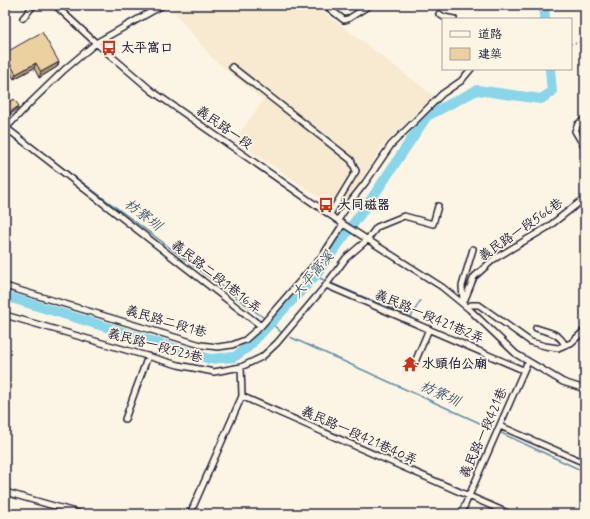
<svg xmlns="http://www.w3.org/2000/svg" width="590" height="519" viewBox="0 0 590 519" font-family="Mynerve,'LXGW WenKai TC',sans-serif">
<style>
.built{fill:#f7ead0}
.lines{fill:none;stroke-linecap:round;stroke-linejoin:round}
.stream{stroke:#608da3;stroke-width:1.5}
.river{stroke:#89d5e9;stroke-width:10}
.minor-casing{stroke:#22223b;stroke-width:8}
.path{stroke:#22223b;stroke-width:1;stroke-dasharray:1 3;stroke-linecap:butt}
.minor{stroke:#fcf5e5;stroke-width:5}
.wall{fill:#cab38a;stroke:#22223b}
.shaded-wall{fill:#a49270;stroke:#22223b}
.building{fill:#ebd0a0;stroke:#22223b}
.labels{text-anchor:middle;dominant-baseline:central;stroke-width:3.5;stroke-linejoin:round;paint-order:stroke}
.poi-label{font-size:13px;font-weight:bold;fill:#22223b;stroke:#fcf5e5;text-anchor:start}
.street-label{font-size:13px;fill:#22223b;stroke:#fcf5e5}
.water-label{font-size:14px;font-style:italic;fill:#41586f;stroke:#fcf5e5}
</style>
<rect width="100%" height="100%" fill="#fcf5e5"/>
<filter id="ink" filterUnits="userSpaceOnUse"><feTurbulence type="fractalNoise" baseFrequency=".025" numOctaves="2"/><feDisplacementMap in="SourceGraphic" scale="8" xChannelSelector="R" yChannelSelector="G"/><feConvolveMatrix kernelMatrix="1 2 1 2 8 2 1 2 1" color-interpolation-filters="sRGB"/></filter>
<g filter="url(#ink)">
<path class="built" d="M179,5H315L434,96L384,144L341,212L235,140L263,100L213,59L173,10Z"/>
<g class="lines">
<path class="stream" d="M5,135L6,134
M19,135L264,318
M315,276L324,280
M333,284L411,317L420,301
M271,323L282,333
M290,337L493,429
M501,433L585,472"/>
<path class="river" d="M544,5L545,19
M5,296L210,359L234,357L247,348L315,276L370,201L427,116L477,90L541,99L552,92L550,69"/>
<defs>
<path id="minor" d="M55,5L96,43L152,91L343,224L442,287L469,309L516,354L563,382L585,389
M325,5L344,20L348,19L370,5
M439,14L444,17L454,19
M23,18L34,5
M232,67L351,160L356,171L330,214
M585,119L578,124L575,131L585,148
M5,127L261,326
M5,129L32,101L64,70L96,43L163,5
M338,220L350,202L365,183L391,145L442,94L461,81L471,69
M326,285L523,370
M5,286L201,345L218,347L232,345L245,340L261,326L323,255L343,224
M463,301L462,286L473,249
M463,304L474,277L494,259L548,227L585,198
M467,307L471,305H479L531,342L545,346L558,348L565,345L571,343L585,330
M5,315L178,365L214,372L241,367L262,357L277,343L326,285L346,258L367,240L377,227L404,216L433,224L438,206
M536,328C549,333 558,332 565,345
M415,362L429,329
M242,396L248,399L510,514
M125,419L148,356
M500,426L585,463
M5,492L82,514
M190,514L242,396L241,367
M461,514L528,361"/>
</defs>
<use href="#minor" class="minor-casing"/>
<path class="path" d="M571,44L585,41"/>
<use href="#minor" class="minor"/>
</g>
<path class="wall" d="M5,53L59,62L57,67L39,78L34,68L14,79L5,63Z
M5,105L18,109L9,115L5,109Z
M406,360L416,363L415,365L412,369L405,363Z"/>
<path class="shaded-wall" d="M59,62L57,67L39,78L41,72Z
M36,63L34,68L14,79L16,74Z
M19,106L18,109L9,115L10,112Z"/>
<path class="building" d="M42,32L59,62L41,72L36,63L16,74L5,55V53Z
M14,99L19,106L10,112L5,105Z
M409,357L416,363L413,366L406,360Z"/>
</g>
<defs>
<symbol id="bus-bare" viewBox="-9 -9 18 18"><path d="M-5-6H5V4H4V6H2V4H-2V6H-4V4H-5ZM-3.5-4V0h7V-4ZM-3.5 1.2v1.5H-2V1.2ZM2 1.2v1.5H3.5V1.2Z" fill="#c8321e" stroke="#fcf5e5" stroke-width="2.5" paint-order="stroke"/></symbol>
<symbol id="temple-bare" viewBox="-9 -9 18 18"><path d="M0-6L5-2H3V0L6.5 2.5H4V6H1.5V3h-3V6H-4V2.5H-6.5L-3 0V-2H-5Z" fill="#c8321e" stroke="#fcf5e5" stroke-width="2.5" paint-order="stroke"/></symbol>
</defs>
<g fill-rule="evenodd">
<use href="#bus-bare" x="98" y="37" width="22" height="22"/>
<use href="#bus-bare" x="315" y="194" width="22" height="22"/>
<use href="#temple-bare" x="399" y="353" width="22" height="22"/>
</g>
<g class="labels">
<g class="poi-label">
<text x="121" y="48">太平窩口</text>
<text x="338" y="205">大同磁器</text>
<text x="422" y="364">水頭伯公廟</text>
</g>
<g class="street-label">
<text transform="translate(224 128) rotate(35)">義民路一段</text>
<text transform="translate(521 230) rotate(-35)">義民路一段566巷</text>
<text transform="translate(216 277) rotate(38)">義民路二段1巷16弄</text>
<text transform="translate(429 317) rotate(23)">義民路一段421巷2弄</text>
<text transform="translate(166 322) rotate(16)">義民路二段1巷</text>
<text transform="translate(155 346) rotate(15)">義民路一段523巷</text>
<text transform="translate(484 433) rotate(-66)">義民路一段421巷</text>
<text transform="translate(359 436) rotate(24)">義民路一段421巷40弄</text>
</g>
<g class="water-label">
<text transform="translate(143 215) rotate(37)">枋寮圳</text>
<text transform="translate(313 275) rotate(-50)">大平窩溪</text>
<text transform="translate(440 394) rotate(24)">枋寮圳</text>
</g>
</g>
<rect width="590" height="519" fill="none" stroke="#fcf5e5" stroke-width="20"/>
<rect x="10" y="10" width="570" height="499" fill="none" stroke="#22223b" stroke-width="1.5" filter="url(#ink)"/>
<rect x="442" y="18" width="130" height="52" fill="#fcf5e5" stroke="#a5a1a1"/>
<rect x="450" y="31" width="20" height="6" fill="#fcf5e5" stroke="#a5a1a1"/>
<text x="478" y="38" font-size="12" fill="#22223b">道路</text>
<rect x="450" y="48" width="20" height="12" fill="#ebd0a0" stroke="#a5a1a1"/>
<text x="478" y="58" font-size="12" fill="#22223b">建築</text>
</svg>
